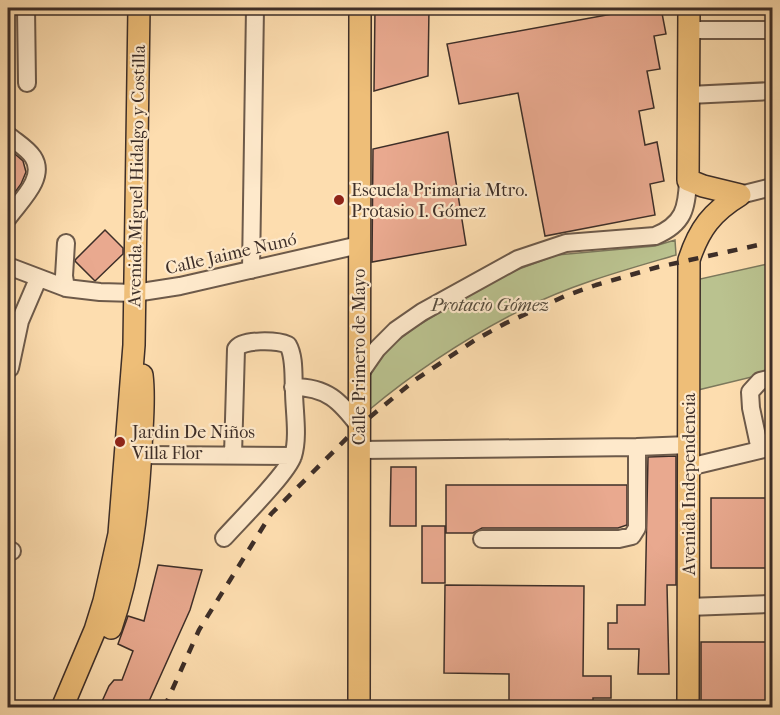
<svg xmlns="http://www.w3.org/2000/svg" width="780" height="715" viewBox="0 0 780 715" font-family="'IM FELL French Canon',serif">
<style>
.green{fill:#bac28f;stroke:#7c785c;stroke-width:1.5}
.building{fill:#e9a98f;stroke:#3d2e28;stroke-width:1.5}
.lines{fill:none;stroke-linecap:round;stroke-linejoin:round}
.minor-casing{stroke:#6d5a4a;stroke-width:20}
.major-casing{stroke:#3d2e28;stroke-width:24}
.minor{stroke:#fee9cb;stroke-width:16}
.major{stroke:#eebe78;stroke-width:21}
.rail{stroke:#3d2e28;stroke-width:4.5;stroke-dasharray:10 10;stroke-linecap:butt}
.poi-dot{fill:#8f2418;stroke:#fee9cb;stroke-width:2}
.labels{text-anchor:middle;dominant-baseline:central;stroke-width:4.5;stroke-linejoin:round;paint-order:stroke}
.street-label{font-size:18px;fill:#3d2e28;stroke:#fee9cb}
.poi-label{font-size:18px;fill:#3d2e28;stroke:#fee9cb;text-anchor:start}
.park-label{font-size:18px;font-style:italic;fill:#564c3d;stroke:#fee9cb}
</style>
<rect width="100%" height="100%" fill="#fdddaf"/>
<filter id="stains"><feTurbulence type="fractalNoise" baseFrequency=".00333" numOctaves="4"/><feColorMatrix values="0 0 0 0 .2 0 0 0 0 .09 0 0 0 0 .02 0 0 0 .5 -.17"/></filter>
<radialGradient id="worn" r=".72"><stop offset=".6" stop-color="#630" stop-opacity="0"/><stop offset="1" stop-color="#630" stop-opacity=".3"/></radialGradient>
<path class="green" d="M675,240L676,255C625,270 573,284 525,308C469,336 417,370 369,410V377L380,359L396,342L417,326L481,288L519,269L557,255L655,246Z
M772,263V372L698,390L700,279Z"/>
<path class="building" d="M375,8H429L428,76L374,91Z
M645,8H661L666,34L654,36L660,69L647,71L654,108L639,111L645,145L657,142L664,181L650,184L655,215L545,236L518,93L459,104L447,44Z
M448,132L466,245L372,262L373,149Z
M8,148L23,161L26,172L21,184L8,202Z
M105,230L123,248V254L95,281L75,261L76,259Z
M676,456V585H667L669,674H638L639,649H608V623H617V605H645L648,457Z
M391,467H416V526H390Z
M446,485H627V525L618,528H482L473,533H446Z
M711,498H772V568H711Z
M422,526H445V583H422Z
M158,565L202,570L190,610L146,708H99L109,686L114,680H122L133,651L118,644L128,616L144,621Z
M445,585L584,586L583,676H611V698H593V708H509V674L444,673Z
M701,642H772V708H701Z"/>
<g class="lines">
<defs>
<path id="minor" d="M26,8L27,83
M689,30H772
M689,95L772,91
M8,135C16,142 27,148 33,157C47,178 19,202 8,218
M740,195L772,187
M66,243L64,276L66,288
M8,266L66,288L100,292L135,293L180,286L359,245
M251,270L255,8
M10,368L20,321L38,279
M361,372L377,349L396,330L422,312L518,259L566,243L655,236C684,224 687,208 688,180
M293,387C327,387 340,401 359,426
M637,447L689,445
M360,450L637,447V528L632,536L619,539H482
M760,450L751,408L750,392L760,381L772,378
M141,455L293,456
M689,467L772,447
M224,538C239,521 287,474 293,456C299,437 294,410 294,391C293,377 295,357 288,345C277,340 242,339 236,349L233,455
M8,551H12
M688,607L772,604"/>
<path id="major" d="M689,8L688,180L703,186L740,195
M111,628C131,569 138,510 141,448C142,424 145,399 142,375
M62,708L95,630L104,601L119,534L134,345L139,8
M359,708L360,8
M688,708L689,260C699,229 712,212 740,195"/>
</defs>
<use href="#minor" class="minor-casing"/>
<use href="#major" class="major-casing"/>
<use href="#minor" class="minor"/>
<use href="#major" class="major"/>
<path class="rail" d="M164,708L199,630L271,514L359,426L415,380L475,340L506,323L565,296L596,285L658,267L772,242"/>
</g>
<g class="poi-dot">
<circle cx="339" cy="200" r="6"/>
<circle cx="120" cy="442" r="6"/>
</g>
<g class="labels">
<g class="street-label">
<text transform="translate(137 176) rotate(-89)">Avenida Miguel Hidalgo y Costilla</text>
<text transform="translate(231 254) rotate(-13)">Calle Jaime Nunó</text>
<text transform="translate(359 357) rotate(-90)">Calle Primero de Mayo</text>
<text transform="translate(689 484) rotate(-90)">Avenida Independencia</text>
</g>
<g class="poi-label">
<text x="351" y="190">Escuela Primaria Mtro.<tspan x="351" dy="21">Protasio I. Gómez</tspan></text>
<text x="132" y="432">Jardin De Niños<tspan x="132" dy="21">Villa Flor</tspan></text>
</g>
<g class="park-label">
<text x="490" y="305">Protacio Gómez</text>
</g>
</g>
<rect width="780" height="715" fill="none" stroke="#fdddaf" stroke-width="30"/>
<rect x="9" y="9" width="762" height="697" fill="none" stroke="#3d2e28" stroke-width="3"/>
<rect x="15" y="15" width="750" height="685" fill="none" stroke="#3d2e28" stroke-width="1.5"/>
<rect width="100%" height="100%" filter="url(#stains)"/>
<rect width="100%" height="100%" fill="url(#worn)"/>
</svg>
